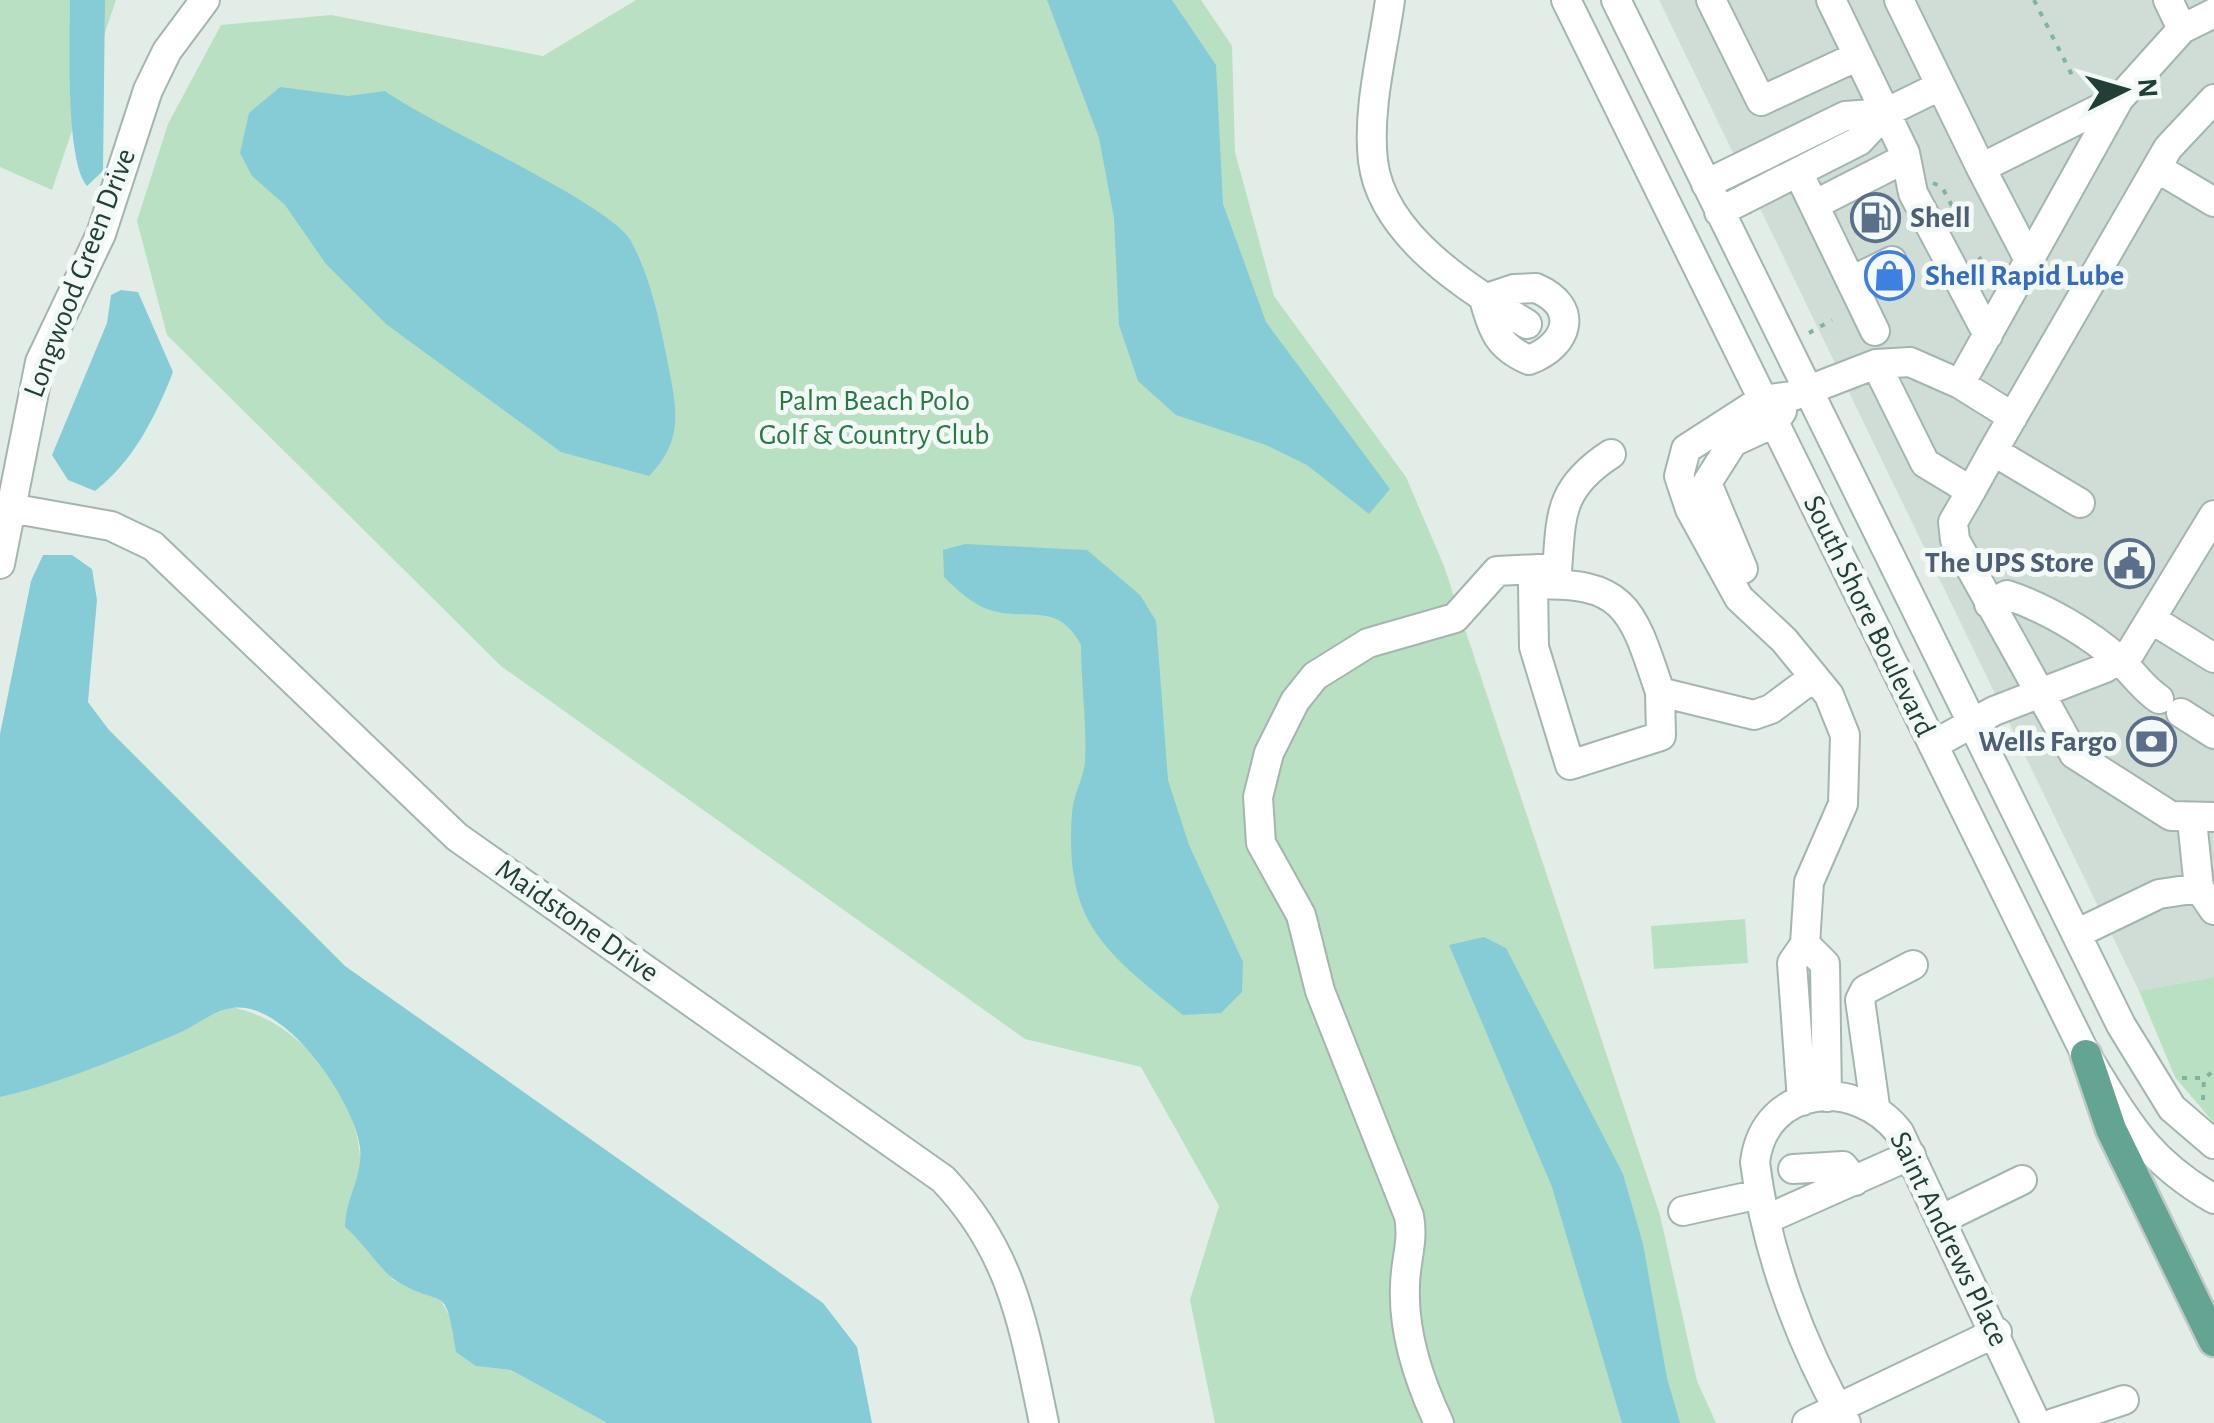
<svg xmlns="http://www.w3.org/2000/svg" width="2214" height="1423" viewBox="0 0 2214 1423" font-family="'Alegreya Sans',sans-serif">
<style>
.built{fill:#d0ddd7}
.green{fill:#b9e0c2}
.water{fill:#86ccd6}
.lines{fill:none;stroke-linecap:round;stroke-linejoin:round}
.minor-casing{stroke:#a4b5af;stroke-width:32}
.major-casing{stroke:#c1c9c7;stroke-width:35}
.path{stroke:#80b3a1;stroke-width:4;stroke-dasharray:5 8;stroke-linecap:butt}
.minor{stroke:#fff;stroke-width:28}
.major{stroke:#63a592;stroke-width:30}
.labels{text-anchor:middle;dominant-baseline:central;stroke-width:10;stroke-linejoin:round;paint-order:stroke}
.service-label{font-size:30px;font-weight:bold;fill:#4e5e75;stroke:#f3f9f6;text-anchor:end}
.street-label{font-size:30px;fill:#213f36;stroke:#f3f9f6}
.shop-label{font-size:30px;font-weight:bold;fill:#366cbe;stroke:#f3f9f6;text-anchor:start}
.park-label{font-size:30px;fill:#287945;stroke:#f3f9f6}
</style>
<rect width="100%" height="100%" fill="#e2ede8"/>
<path class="built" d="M1659,0H2214V977L2139,991Z"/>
<path class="green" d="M0,0H116L52,190L0,167Z
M636,0H1201L1232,46L1235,152L1274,296L1406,477L1444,566L1660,1215L1697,1381L1716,1423H1215L1190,1300L1219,1206L1141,1067L1025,1039L501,666L167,335L137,221L168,124L221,25L331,15L543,56Z
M1745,919L1748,963L1654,969L1651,926Z
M2214,977V1123L2175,1077L2139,991Z
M230,1007C302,1019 367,1103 360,1177C358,1196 345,1201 345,1227L369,1247L393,1280L438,1295L476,1366L511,1370L607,1423H0V1097L123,1056Z"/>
<path class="water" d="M70,0H105L103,171L87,186C65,161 70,38 70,0Z
M1047,0H1172L1216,65L1223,204L1266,322L1390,489L1369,514L1307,465L1266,445L1176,415L1138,381L1119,325L1114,218L1099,138Z
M280,87L348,96L385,91C432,125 612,205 631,241C651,278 660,323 668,364C677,410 684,440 649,476L561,452L386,324L326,264L285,205L252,176L240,153L249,113Z
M121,290L138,292L173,372C156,416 133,462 95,491L68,480L52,455L107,323L111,295Z
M965,544L1087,550L1140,595L1156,621L1168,780L1189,845L1243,962L1242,992L1221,1013L1183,1015C1104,951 1064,923 1072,813C1073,795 1084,778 1085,761C1087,725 1081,682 1081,645C1057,600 1029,622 990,610C972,604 957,590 944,577L943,550Z
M43,555H72L92,569L97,600L88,702L109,730L345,966L823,1303L857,1347L872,1423H607L511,1370L476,1366L456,1352C445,1278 444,1311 395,1280C383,1273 361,1240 345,1227C345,1198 363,1179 360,1147C355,1102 282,993 227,1009C211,1013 195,1026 179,1033C122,1057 61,1083 0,1097V734L31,581Z
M1484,937L1506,948L1623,1174L1643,1244L1667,1378L1680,1423H1622L1552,1187L1449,945Z"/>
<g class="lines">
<defs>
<path id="minor" d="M1390,0C1383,51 1367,109 1373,161C1382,236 1470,290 1527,324
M1566,0L2086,1055C2127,1121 2145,1159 2214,1199
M1616,0L2121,1025L2172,1108L2214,1144
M1711,0L1761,101L1858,56
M1831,0L1905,153L1913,193L1988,335
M1899,0L1981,168
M2182,29L2214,13
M2157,168L2214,202
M1798,172L1875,331
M1706,184L1845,116L1885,113L1940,86
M1814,205L1906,158
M1719,212L1859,141L1885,113
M2029,260L1981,168L2119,99
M1851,281L1892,261
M1536,288C1580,307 1569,345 1529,360C1498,347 1492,329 1484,299L1514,289Z
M1876,364L1925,463L1971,491L1993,451L2080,503
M1960,384L2013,417
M1993,451L2168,148L2214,99
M1971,491L1953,522L1955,540L2074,754L2171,816L2214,817
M10,508L111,526L153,546L457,837L943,1179C1013,1252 1024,1328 1044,1423
M0,564L40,362L101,234L148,90L167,51L205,0
M1743,569L1707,483L1733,442L1774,423L1782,411
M1556,583C1562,520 1554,491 1611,454
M1989,604L2007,595C2044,607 2089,633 2119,660C2134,673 2141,687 2159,699
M2151,619L2214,658
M1660,692L1661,736L1570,765L1534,647L1533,585C1627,580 1633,612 1660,692L1754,715L1771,709L1814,677
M2181,713L2214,734
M1933,745L1994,711L2105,668L2130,653L2214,515
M2192,820L2199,888
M2076,934L2159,894L2199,888L2214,910
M1805,944L1825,964L1827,1097
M1802,1101L1792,963L1805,944L1809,882L1843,804L1845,735L1829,695L1784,640L1739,598L1690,509L1679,476L1686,449L1762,400L1793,396L1876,364L1910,362L1960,384L2119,99L2182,29L2168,0
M1875,1106L1860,1000L1865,990L1913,965
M1793,1169L1843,1166L1855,1181
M1683,1211L1760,1194
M1767,1219L1911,1155
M1942,1219L2022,1180
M1439,1423C1419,1381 1403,1333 1405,1286C1405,1261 1414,1242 1409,1216L1320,991L1301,915L1261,843L1258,797L1269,753L1295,701L1315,676L1368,643L1455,618L1497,571L1557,568
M1807,1423L1997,1332
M1846,1423C1801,1345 1766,1252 1755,1162C1765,1084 1856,1077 1899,1132L2036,1423
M2054,1423L2124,1400"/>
<path id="major" d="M2086,1055L2111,1129L2214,1341"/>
</defs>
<use href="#minor" class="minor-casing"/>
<use href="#major" class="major-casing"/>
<path class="path" d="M2034,0L2074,79
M1933,183L1942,187L1963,227
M1979,257L1992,279
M1809,333L1832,320
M2182,1078H2204L2214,1071
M2203,1100L2204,1078"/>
<use href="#minor" class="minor"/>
<use href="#major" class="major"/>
</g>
<defs>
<symbol id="fuel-ring" viewBox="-11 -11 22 22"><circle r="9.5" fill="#f3f9f6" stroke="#5c6f8a" stroke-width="1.5"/><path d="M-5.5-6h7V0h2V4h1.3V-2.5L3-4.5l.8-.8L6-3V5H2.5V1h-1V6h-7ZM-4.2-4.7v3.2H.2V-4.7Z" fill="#5c6f8a"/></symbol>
<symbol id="shop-ring" viewBox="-11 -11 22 22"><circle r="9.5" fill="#f3f9f6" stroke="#3f7fe0" stroke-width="1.5"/><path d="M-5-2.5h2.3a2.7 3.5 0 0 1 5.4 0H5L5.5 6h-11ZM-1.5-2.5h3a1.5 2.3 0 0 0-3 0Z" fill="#3f7fe0"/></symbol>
<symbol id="civic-ring" viewBox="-11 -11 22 22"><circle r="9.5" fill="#f3f9f6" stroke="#5c6f8a" stroke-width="1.5"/><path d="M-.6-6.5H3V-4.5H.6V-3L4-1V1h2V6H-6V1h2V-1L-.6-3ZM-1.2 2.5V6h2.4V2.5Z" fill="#5c6f8a"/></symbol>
<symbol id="bank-ring" viewBox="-11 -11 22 22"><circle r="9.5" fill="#f3f9f6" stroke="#5c6f8a" stroke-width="1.5"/><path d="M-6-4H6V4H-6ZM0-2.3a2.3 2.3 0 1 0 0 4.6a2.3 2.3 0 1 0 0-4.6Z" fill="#5c6f8a"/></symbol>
</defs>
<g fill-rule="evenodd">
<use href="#fuel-ring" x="1848" y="190" width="55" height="55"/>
<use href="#shop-ring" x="1862" y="248" width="55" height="55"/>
<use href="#civic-ring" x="2102" y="536" width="55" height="55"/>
<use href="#bank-ring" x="2124" y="714" width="55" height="55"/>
</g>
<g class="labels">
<g class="service-label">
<text x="1910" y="218" text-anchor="start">Shell</text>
<text x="2094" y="563">The UPS Store</text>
<text x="2117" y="742">Wells Fargo</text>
</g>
<g class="street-label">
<text transform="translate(80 273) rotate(-69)">Longwood Green Drive</text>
<text transform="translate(1869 616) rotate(64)">South Shore Boulevard</text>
<text transform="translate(577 921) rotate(35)">Maidstone Drive</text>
<text transform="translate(1949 1239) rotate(64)">Saint Andrews Place</text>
</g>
<g class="shop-label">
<text x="1925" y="276">Shell Rapid Lube</text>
</g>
<g class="park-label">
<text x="874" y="401">Palm Beach Polo<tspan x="874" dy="34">Golf &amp; Country Club</tspan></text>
</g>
</g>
<g transform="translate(2124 90) rotate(85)" stroke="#f3f9f6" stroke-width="8" paint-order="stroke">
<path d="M0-8L18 38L0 25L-18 38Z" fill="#213f36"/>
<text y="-15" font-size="28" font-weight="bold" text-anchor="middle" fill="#213f36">N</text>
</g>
</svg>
